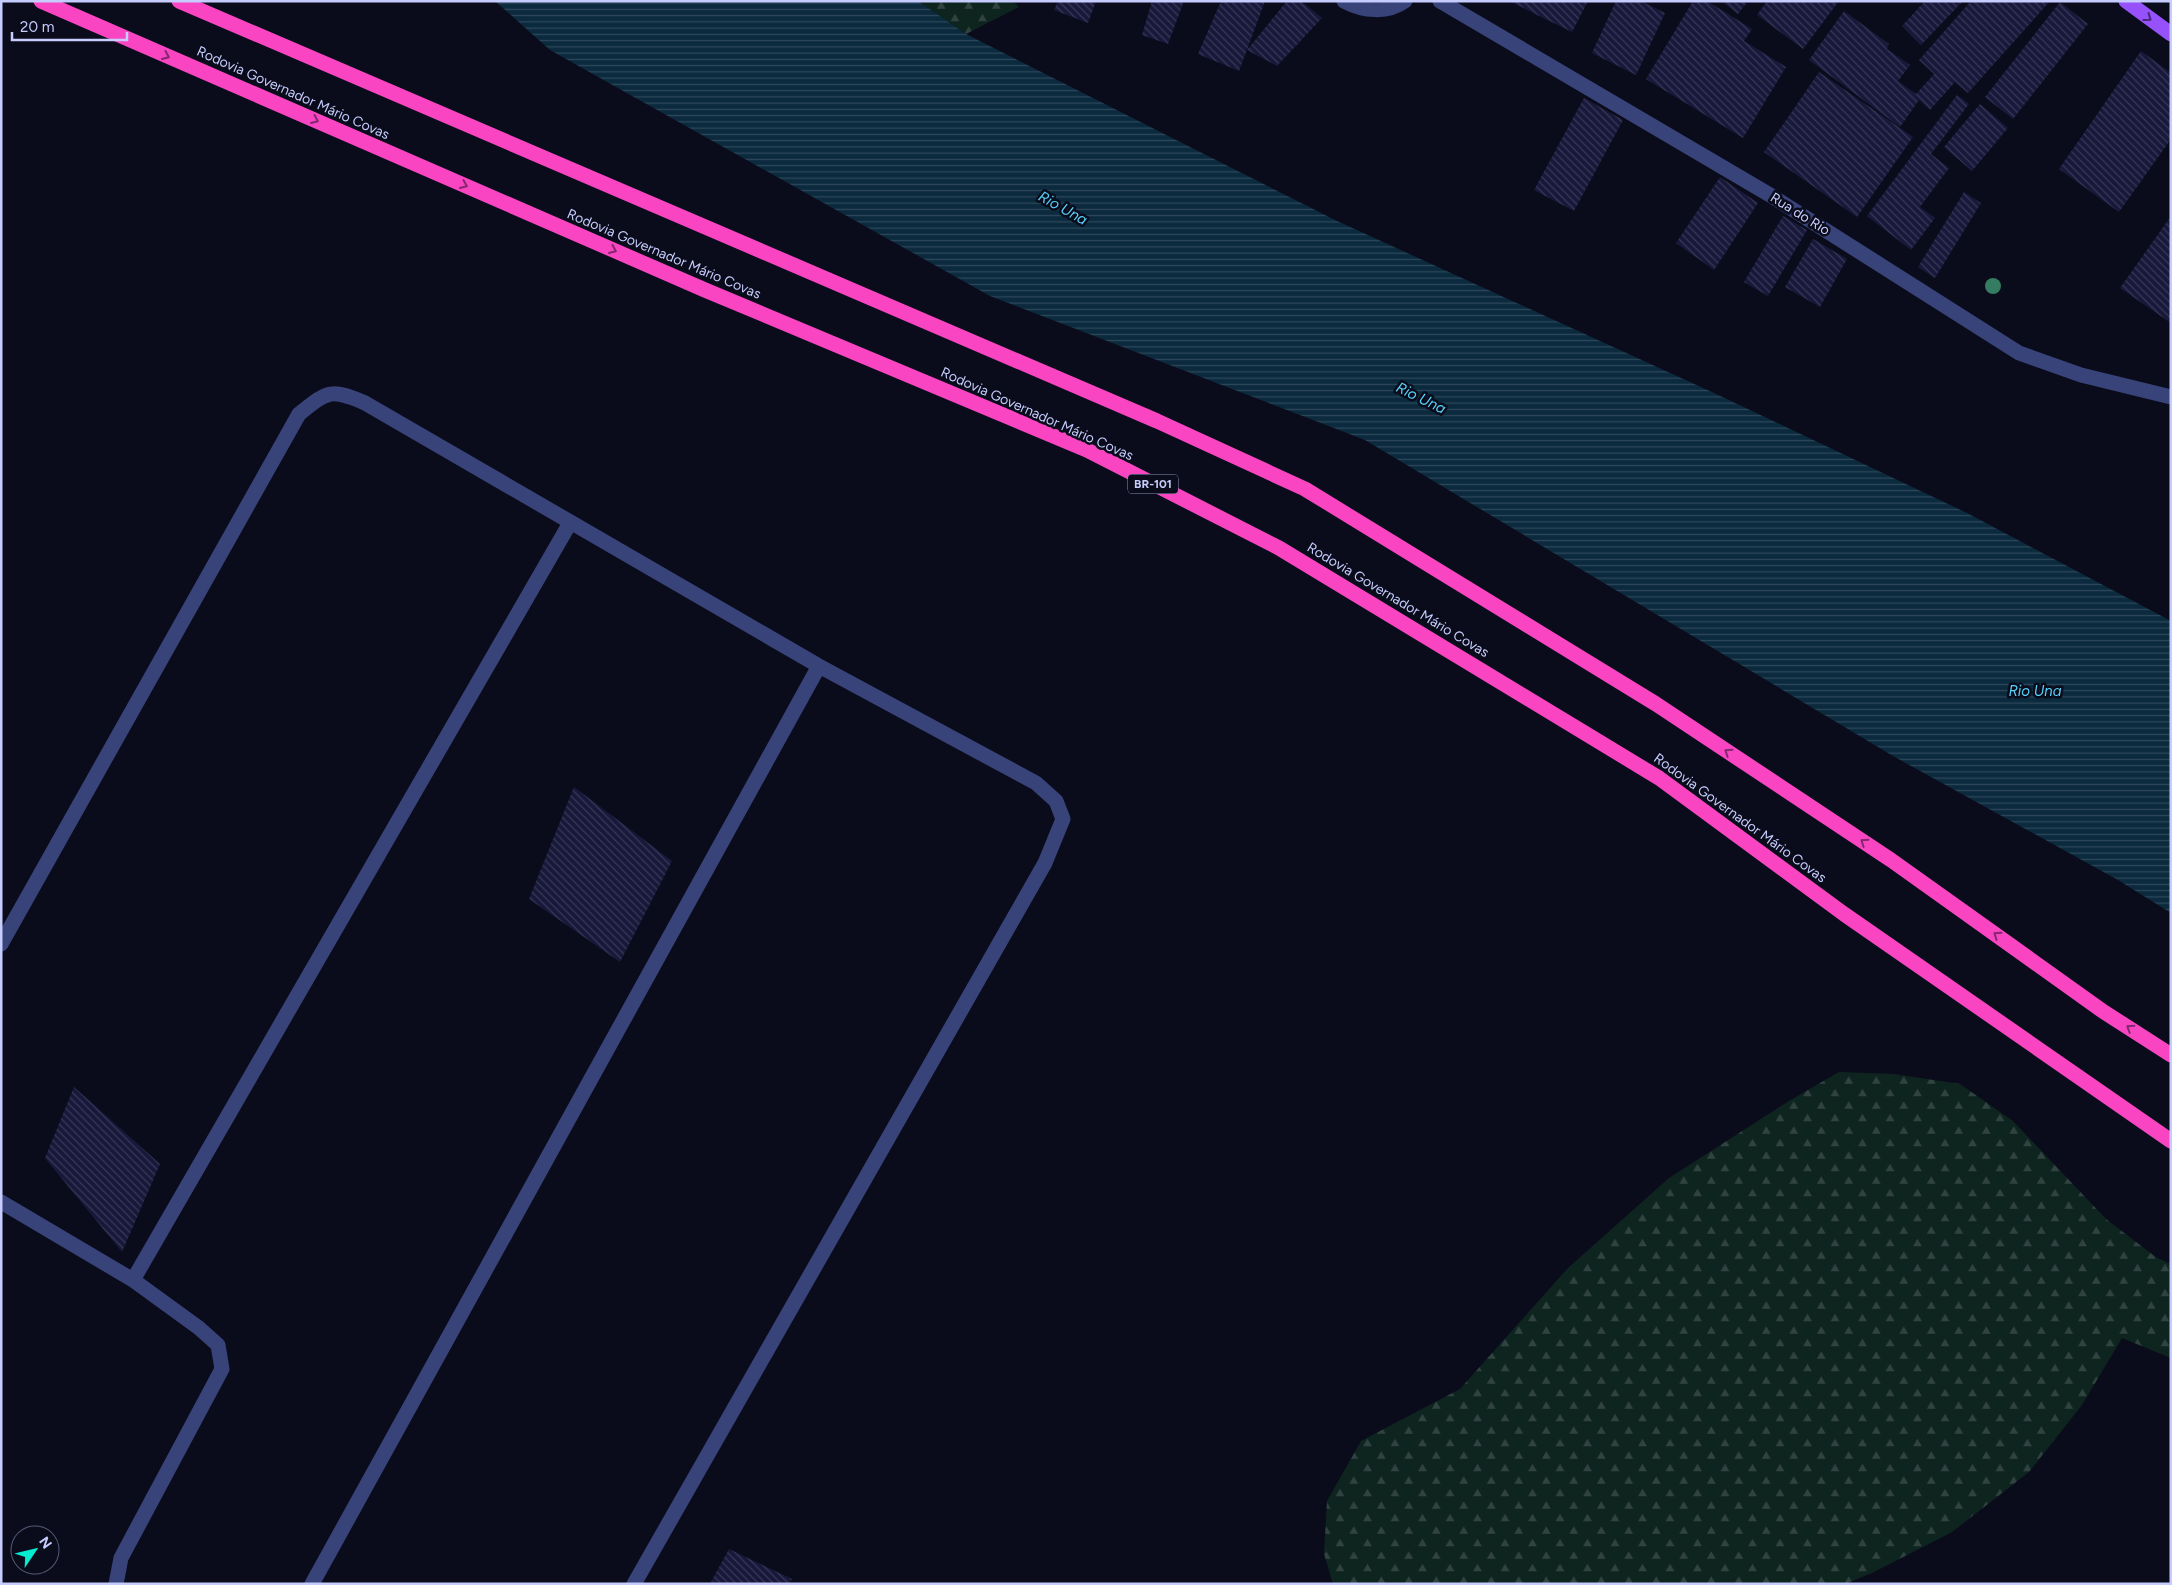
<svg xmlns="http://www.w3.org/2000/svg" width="2172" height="1585" viewBox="0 0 2172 1585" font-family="Figtree,sans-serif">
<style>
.forest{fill:url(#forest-firs)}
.water{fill:url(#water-rules)}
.building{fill:url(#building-back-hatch)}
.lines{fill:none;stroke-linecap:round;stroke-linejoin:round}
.minor{stroke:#374379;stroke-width:15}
.major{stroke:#9751fa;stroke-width:15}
.highway{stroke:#fa45c2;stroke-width:15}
.tree{fill:#347d62}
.oneway{stroke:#432874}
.oneway2{stroke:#82286e}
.labels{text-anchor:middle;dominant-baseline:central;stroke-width:5;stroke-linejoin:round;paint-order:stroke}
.shield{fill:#0b0c1b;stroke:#8e92b9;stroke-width:1}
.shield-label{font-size:12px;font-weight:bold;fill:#c6ccfd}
.street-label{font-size:14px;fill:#c6ccfd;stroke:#0b0c1b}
.water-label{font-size:15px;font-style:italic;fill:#57d2fa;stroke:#0b0c1b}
</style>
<defs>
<pattern id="forest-firs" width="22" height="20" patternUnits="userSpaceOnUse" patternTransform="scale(1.25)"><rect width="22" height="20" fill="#0e241f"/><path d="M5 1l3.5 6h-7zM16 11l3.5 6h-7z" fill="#304340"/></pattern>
<pattern id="water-rules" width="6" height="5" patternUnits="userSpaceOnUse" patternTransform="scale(1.25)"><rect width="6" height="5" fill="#0c2a3e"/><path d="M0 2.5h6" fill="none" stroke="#2e485b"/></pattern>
<pattern id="building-back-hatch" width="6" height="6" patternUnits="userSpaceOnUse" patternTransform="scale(1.25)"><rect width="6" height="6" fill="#18183b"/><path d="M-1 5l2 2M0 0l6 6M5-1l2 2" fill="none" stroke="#383858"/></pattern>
</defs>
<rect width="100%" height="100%" fill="#0b0c1b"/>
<path class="forest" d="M918,1H1013L1019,7L966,34Z
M1839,1072L1894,1074L1960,1084L2013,1121L2106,1219L2157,1258L2171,1264V1358L2122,1338L2082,1405L2029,1472L1952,1532L1872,1573L1845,1584H1333L1324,1554L1327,1501L1361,1441L1460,1389L1568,1268L1669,1178L1789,1101Z"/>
<path class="water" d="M495,1H918L966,34L1335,220L1714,393L1967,513L2171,621V913L2118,880L1893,756L1365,440L990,296L550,50Z"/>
<path class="building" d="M1058,1H1096L1088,23L1054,10Z
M1152,1H1184L1168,44L1142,35Z
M1221,1H1265L1239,71L1198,54Z
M1287,1H1301L1322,18L1277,66L1247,50Z
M1509,1H1588L1572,32Z
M1616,1H1641L1665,13L1636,75L1592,53Z
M1693,1H1707L1752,29L1744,41L1786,67L1743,138L1646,79Z
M1721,1H1748L1738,14Z
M1767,1H1839L1803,49L1757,15Z
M1925,1H1963L1921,45L1902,26Z
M1971,1H2050L1968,93L1955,82L1930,110L1919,100L1900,127L1809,60L1844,11L1889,44L1887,49L1910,65L1898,81L1916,94L1934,74L1919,60Z
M2060,2L2088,24L2013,119L1985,97Z
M2141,51L2171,73V139L2119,212L2059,169Z
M1819,72L1913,137L1857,217L1764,152Z
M1957,95L1969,104L1931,154L1949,168L1920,207L1935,218L1911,250L1867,216Z
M1584,98L1623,120L1574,211L1534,190Z
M1980,104L2008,128L1972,171L1944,147Z
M1720,177L1758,203L1714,270L1676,243Z
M1964,192L1981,203L1935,278L1918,267Z
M1783,216L1807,230L1768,296L1744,282Z
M2171,216V323L2120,288Z
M1813,239L1847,259L1820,307L1785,287Z
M574,787L672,861L620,962L529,899Z
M74,1087L160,1164L122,1252L45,1158Z
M729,1549L792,1579L789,1584H715L711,1582Z"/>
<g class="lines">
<path class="minor" d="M1344,1C1363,11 1387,14 1405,1
M1440,1L1770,195L2019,353L2081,375L2171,397
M1,944L299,414C328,391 330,388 365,403L819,666L1036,783L1056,801L1063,819L1045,863L634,1584
M1,1202L133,1280L199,1328L218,1345L222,1369L121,1558L116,1584
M133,1280L570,523
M312,1584L819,666"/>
<path class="major" d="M2126,1L2171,34"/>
<path class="highway" d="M41,1L705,290L1087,450L1279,548L1659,778L1844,914L2171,1141
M179,1L1157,421L1305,489L1656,704L1891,860L2104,1012L2171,1055"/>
</g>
<circle class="tree" cx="1993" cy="286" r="8"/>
<defs><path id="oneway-chevron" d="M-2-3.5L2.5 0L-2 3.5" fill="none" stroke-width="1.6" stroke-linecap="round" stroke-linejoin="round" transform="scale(1.25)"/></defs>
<use class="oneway" href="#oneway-chevron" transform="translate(2148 18) rotate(36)"/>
<g class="oneway2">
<use href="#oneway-chevron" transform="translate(166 56) rotate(24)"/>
<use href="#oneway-chevron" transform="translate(315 120) rotate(24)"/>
<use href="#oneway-chevron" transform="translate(464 185) rotate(24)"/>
<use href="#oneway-chevron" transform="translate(613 250) rotate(24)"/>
<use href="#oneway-chevron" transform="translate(1728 752) rotate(-146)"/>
<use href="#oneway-chevron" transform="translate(1864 842) rotate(-146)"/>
<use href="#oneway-chevron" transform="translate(1997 935) rotate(-145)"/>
<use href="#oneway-chevron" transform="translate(2130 1028) rotate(-147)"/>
</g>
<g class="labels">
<rect class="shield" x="1128" y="474.5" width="50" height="19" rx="4"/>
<g class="shield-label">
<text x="1153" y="484">BR-101</text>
</g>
<g class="street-label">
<text transform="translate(293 93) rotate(24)">Rodovia Governador Mário Covas</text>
<text transform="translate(1800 214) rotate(32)">Rua do Rio</text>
<text transform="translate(664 254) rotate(23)">Rodovia Governador Mário Covas</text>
<text transform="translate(1037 414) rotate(24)">Rodovia Governador Mário Covas</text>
<text transform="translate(1398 600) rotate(31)">Rodovia Governador Mário Covas</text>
<text transform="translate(1740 818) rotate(36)">Rodovia Governador Mário Covas</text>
</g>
<g class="water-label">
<text transform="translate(1063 208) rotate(29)">Rio Una</text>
<text transform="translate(1421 398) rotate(26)">Rio Una</text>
<text x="2035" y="691">Rio Una</text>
</g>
</g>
<rect width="2172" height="1585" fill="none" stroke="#c6ccfd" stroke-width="5"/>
<g transform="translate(35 1550) rotate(55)"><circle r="24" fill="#0b0c1b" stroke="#565975"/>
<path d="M0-4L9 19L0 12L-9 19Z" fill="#06ead0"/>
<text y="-8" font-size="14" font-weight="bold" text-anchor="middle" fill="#c6ccfd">N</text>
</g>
<path d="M12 32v8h115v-8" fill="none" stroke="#c6ccfd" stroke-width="2.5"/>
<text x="20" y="32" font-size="15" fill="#c6ccfd" stroke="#0b0c1b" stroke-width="4" paint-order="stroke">20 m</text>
</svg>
